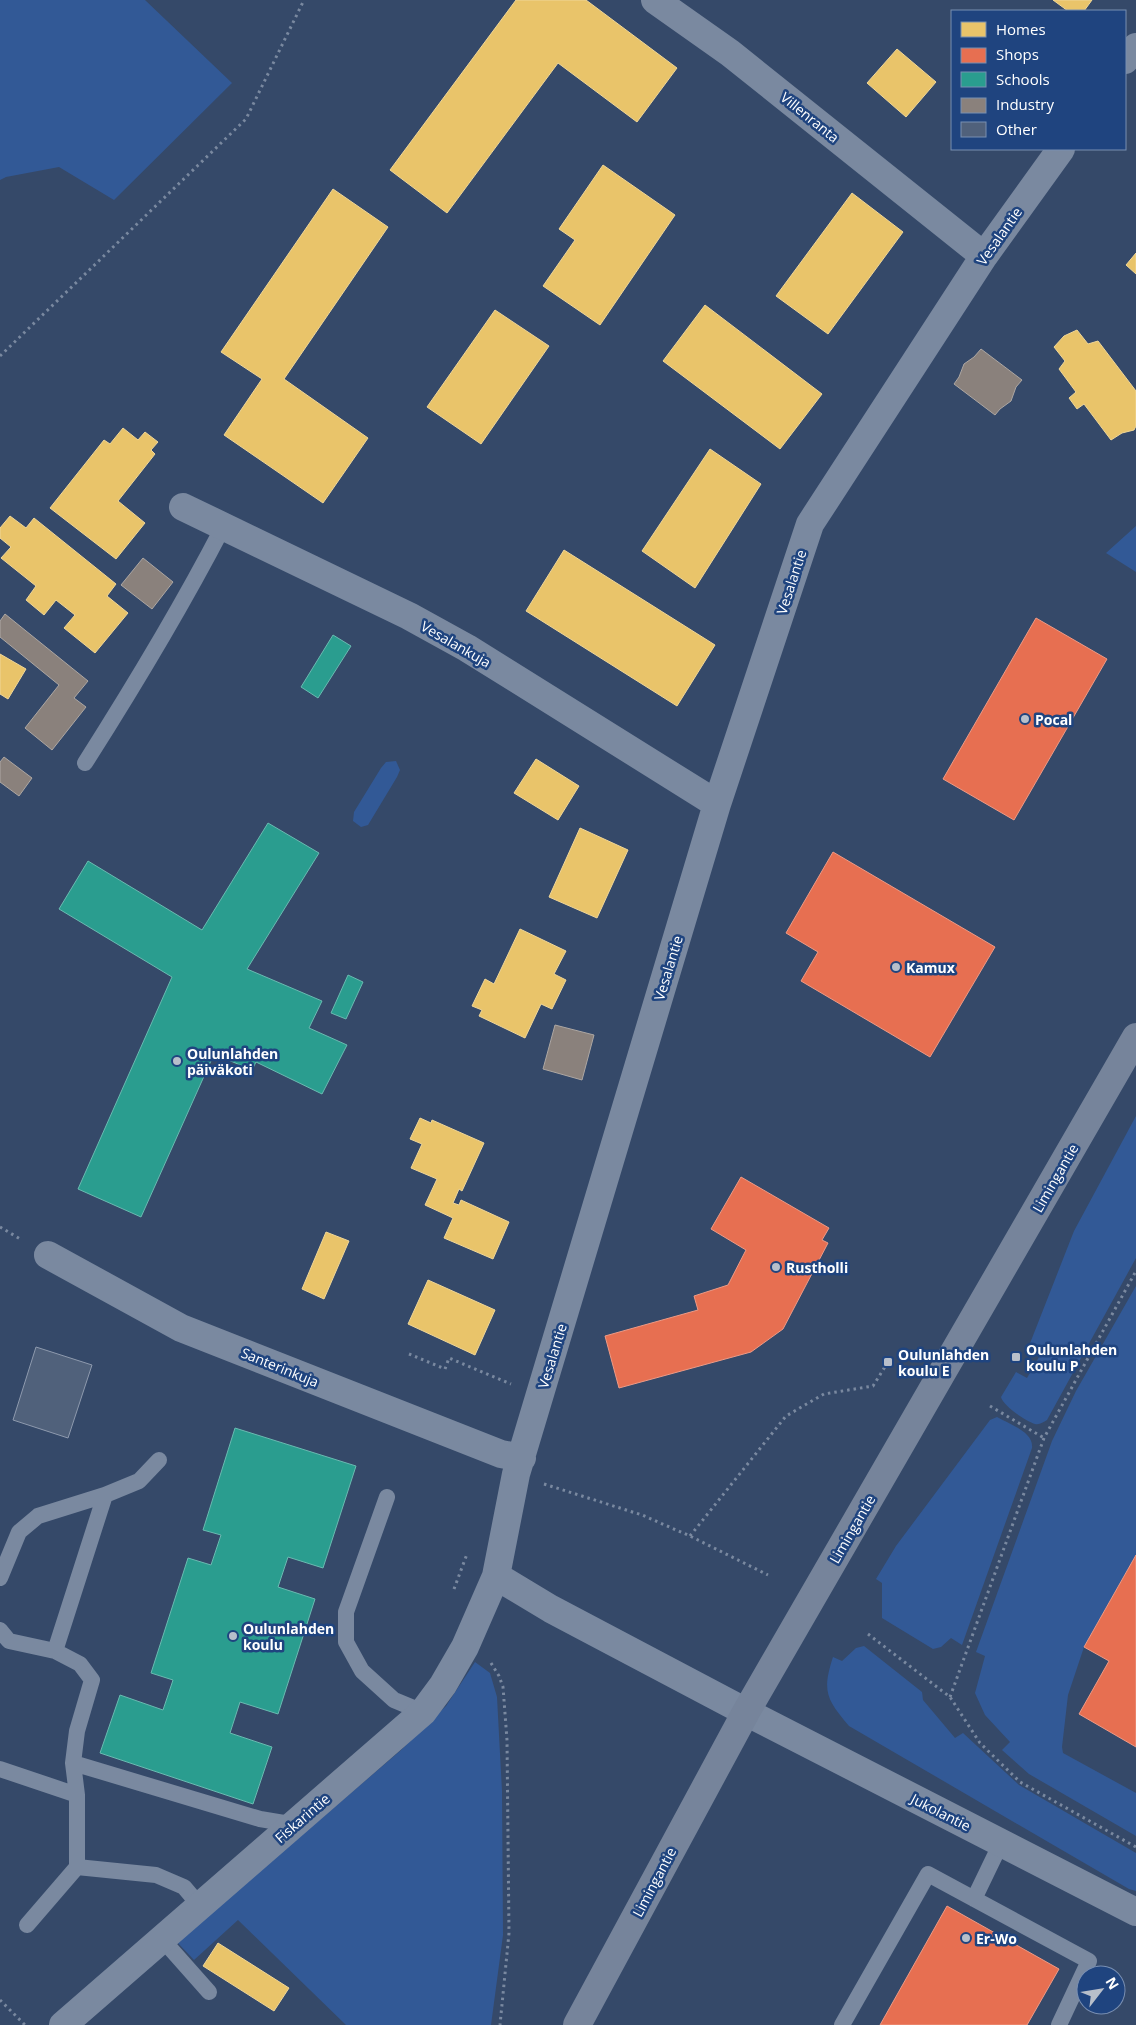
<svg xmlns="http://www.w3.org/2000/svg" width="1136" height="2025" viewBox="0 0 1136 2025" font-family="'Open Sans',sans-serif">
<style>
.green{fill:#325996}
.homes{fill:#e9c46a;stroke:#f0d697}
.shops{fill:#e76f51;stroke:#ee9a85}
.schools{fill:#2a9d8f;stroke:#6abab1}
.industry{fill:#8a817c;stroke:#ada7a3}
.building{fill:#50617b;stroke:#8e9aae}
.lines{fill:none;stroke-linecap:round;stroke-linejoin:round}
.path{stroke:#7a89a0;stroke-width:3;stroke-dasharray:2.5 4;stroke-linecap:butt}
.lane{stroke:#7a89a0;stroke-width:16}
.street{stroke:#7a89a0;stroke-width:28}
.secondary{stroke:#76849b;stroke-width:28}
.poi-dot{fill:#b8bfca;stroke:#1f447f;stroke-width:2}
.labels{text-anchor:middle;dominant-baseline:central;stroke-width:5;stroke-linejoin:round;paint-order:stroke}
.street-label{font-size:14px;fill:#fff;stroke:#1f447f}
.poi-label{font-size:14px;font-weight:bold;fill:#fff;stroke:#1f447f;text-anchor:start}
</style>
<rect width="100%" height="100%" fill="#354969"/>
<path class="green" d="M0,0H145L232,83L114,200L59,167L6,177L0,180Z
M1136,526V572L1106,553Z
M396,761L400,770L397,777L368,825L361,827L353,821L354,812L381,768L386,762Z
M1136,1116V1258L1047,1420C1043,1422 1040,1425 1035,1424C1027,1422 1003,1406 1001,1397L1016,1372L1027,1378L1039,1357L1027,1351L1074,1231Z
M1136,1286V1555L1084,1647L1068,1695L1062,1747L1063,1753L1136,1793V1836L1029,1774L1002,1750L1010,1742L985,1715L975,1693L985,1656L976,1652L1052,1441L1076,1391Z
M997,1417C1009,1424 1034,1432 1032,1448L962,1645L951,1638L941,1647L933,1649L882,1618V1583L876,1579L896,1546L990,1420Z
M864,1646L922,1692L923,1700L955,1738L963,1733L1019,1785L1136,1853V1891L1129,1889L849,1726C826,1699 822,1691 833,1657L842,1661L856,1648Z
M475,1662L490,1673L497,1697L502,1791L503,1935L491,2025H346L238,1920L194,1960L177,1942L400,1751L446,1706Z"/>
<path class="homes" d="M516,0H586L677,68L637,122L558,63L447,213L390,170Z
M1053,0H1092L1084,11H1068Z
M897,49L936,82L906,117L867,83Z
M603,165L675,215L600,325L543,286L575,240L559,229Z
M333,189L388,227L284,379L368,438L323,503L224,435L262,379L221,352Z
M852,193L903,232L828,334L776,296Z
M1136,253V274L1126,265Z
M705,305L822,394L780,449L663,361Z
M495,310L549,346L481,444L427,407Z
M1077,330L1088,344L1098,341L1136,391V426L1134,430L1122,433L1111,440L1084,404L1077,409L1069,398L1076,392L1059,369L1065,361L1054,347L1064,336Z
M123,428L138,440L145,432L158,442L151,450L155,454L118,501L145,523L116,559L50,508L104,440L110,444Z
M710,449L761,484L695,588L642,551Z
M10,516L26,528L34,518L116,584L107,596L128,613L95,653L64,628L75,615L56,600L44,615L26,600L36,586L1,558L11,547L0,538V528Z
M564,550L715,645L677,706L526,611Z
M0,654L26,669L8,699L0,694Z
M536,759L579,786L558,820L514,793Z
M580,828L628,850L597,918L549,897Z
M520,929L566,951L554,974L566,980L552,1009L541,1004L525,1038L479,1016L482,1010L472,1006L485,979L494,984Z
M420,1118L431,1123L432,1120L484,1143L462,1191L459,1189L453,1203L459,1205L461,1200L509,1222L493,1259L444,1238L453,1218L425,1205L437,1179L411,1168L422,1144L410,1139Z
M326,1232L349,1241L324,1299L302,1289Z
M428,1280L495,1310L475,1355L408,1324Z
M218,1943L289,1988L274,2011L203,1966Z"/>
<path class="shops" d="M1036,618L1107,659L1014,820L943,779Z
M833,852L995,947L930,1057L801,981L818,952L786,933Z
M741,1177L829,1228L822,1240L828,1243L783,1329L751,1352L619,1388L605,1336L698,1310L694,1296L728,1285L746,1250L711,1229Z
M1136,1555V1747L1079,1714L1109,1661L1084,1647Z
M947,1906L1059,1969L1027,2025H880Z"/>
<path class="schools" d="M333,635L351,646L318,698L301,687Z
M268,823L319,853L247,969L322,1001L309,1028L347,1045L322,1094L256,1062L252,1070L214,1054L141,1217L78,1189L172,977L59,909L88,861L202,930Z
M348,975L363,982L346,1019L331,1013Z
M235,1428L356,1466L323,1568L288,1557L278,1587L315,1599L278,1714L240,1702L230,1733L272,1747L253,1804L100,1753L120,1695L163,1710L173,1680L151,1673L188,1558L211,1565L221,1535L203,1530Z"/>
<path class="industry" d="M981,349L1022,380L1016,387L1011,401L1000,409L995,415L954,384L959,377L964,364L974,357Z
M143,558L173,582L152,609L121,585Z
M5,614L88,681L74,698L86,707L52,750L25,728L59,685L0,637V621Z
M4,757L32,778L19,796L0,782V762Z
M555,1025L594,1035L582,1080L543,1069Z"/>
<path class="building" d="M36,1347L92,1365L68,1438L13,1420Z"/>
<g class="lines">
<path class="path" d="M0,356L246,119L304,0
M0,1227L22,1240
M409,1354L445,1369L449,1358L511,1384
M990,1406L1044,1438
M544,1484L642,1515L690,1536L768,1575
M690,1536L786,1416L824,1394L873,1386L888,1362
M454,1589L467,1554
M868,1634L950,1697L980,1743L1020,1782L1136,1847
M491,1663L499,1676L503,1687L507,1740L509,1933L500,2025
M950,1697L1044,1438L1136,1271
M0,2000L25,2025"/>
<path class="lane" d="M85,763C134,686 181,608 223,527
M387,1497L346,1612V1642L362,1671L394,1700L423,1712
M0,1578L19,1532L38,1516L105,1495L139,1481L159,1460
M0,1630L9,1641L55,1651L80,1664L92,1680L77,1731L73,1763L77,1795V1867L27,1925
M55,1651L105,1495
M73,1763L260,1819L296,1825
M0,1769L77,1795
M77,1867L156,1875L184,1887L200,1906
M974,1899L1001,1843
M162,1939L209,1992
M842,2025L928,1874L1089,1961L1059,2025"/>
<path class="street" d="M655,0L730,53L984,256
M1125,60L1136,47
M183,507L409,616L467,648L717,804
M48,1255L181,1328L501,1454L522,1458
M496,1576L551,1609L746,1712L1136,1912
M63,2025L423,1712L443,1685L465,1647L496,1576L516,1474L717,804L810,524L984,256L1061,149"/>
<path class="secondary" d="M577,2025L746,1712L1136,1037"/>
</g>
<g class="poi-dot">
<circle cx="1025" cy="719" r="5"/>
<circle cx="896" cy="967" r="5"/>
<circle cx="177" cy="1061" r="5"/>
<circle cx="776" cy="1267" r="5"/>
<rect x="1011" y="1352" width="10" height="10" rx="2.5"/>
<rect x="883" y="1357" width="10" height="10" rx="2.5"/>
<circle cx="233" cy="1636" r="5"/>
<circle cx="966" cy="1938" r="5"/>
</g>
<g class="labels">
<g class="street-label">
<text transform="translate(810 117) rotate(39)">Villenranta</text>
<text transform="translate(999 236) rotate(-55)">Vesalantie</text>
<text transform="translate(791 582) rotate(-72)">Vesalantie</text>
<text transform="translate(456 644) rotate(30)">Vesalankuja</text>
<text transform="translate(668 968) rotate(-73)">Vesalantie</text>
<text transform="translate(1055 1178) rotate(-60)">Limingantie</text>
<text transform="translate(552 1356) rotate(-73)">Vesalantie</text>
<text transform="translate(280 1367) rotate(22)">Santerinkuja</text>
<text transform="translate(852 1529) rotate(-60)">Limingantie</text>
<text transform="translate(941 1812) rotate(27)">Jukolantie</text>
<text transform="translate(302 1818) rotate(-41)">Fiskarintie</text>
<text transform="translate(654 1882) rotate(-62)">Limingantie</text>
</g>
<g class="poi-label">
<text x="1035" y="719">Pocal</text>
<text x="906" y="967">Kamux</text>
<text x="187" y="1053">Oulunlahden<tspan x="187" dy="16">päiväkoti</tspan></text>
<text x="786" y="1267">Rustholli</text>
<text x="1026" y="1349">Oulunlahden<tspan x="1026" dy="16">koulu P</tspan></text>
<text x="898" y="1354">Oulunlahden<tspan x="898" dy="16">koulu E</tspan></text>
<text x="243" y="1628">Oulunlahden<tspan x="243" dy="16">koulu</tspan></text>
<text x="976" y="1938">Er-Wo</text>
</g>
</g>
<rect x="951" y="10" width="175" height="140" fill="#1f447f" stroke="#798fb2"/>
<rect x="961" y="22" width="25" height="15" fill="#e9c46a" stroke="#798fb2"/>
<text x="996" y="35" font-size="15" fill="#ffffff">Homes</text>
<rect x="961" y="48" width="25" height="15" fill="#e76f51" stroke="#798fb2"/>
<text x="996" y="60" font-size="15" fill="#ffffff">Shops</text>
<rect x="961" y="72" width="25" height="15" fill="#2a9d8f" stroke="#798fb2"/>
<text x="996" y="85" font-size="15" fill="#ffffff">Schools</text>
<rect x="961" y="98" width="25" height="15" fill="#8a817c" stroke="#798fb2"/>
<text x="996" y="110" font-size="15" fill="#ffffff">Industry</text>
<rect x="961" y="122" width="25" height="15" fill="#50617b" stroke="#798fb2"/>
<text x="996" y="135" font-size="15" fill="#ffffff">Other</text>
<g transform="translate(1101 1990) rotate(59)"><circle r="24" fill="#1f447f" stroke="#798fb2"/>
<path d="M0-4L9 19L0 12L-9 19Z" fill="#b8bfca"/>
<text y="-8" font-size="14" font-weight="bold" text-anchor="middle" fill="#ffffff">N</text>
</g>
</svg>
